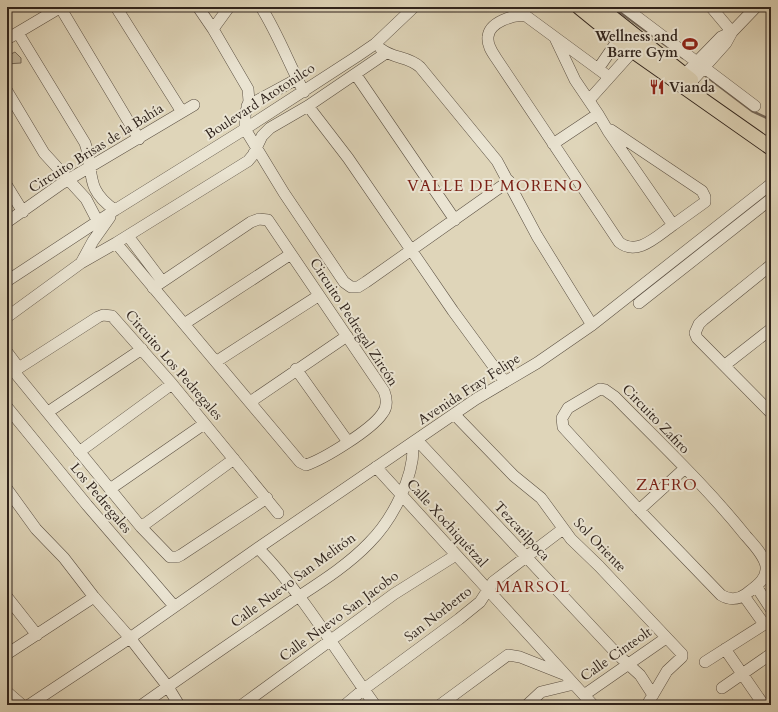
<svg xmlns="http://www.w3.org/2000/svg" width="778" height="712" viewBox="0 0 778 712" font-family="Cardo,serif">
<style>
.green{fill:#c1b79e;stroke:#786d5d}
.lines{fill:none;stroke-linecap:round;stroke-linejoin:round}
.stream{stroke:#75695a;stroke-width:2.5}
.minor-casing{stroke:#5b5043;stroke-width:12}
.major-casing{stroke:#2f231c;stroke-width:16}
.minor{stroke:#eae4d2;stroke-width:11}
.major{stroke:#dfd5b9;stroke-width:14}
.labels{text-anchor:middle;dominant-baseline:central;stroke-width:4;stroke-linejoin:round;paint-order:stroke}
.poi-label{font-size:14px;font-weight:bold;fill:#2f231c;stroke:#eae4d2;text-anchor:end}
.street-label{font-size:14px;fill:#2f231c;stroke:#eae4d2}
.quarter-label{font-size:16px;letter-spacing:1px;fill:#7a1f14;stroke:#eae4d2}
</style>
<rect width="100%" height="100%" fill="#dfd5b9"/>
<filter id="stains"><feTurbulence type="fractalNoise" baseFrequency=".005" numOctaves="4"/><feColorMatrix values="0 0 0 0 .2 0 0 0 0 .09 0 0 0 0 .02 0 0 0 .5 -.17"/></filter>
<radialGradient id="worn" r=".72"><stop offset=".6" stop-color="#630" stop-opacity="0"/><stop offset="1" stop-color="#630" stop-opacity=".3"/></radialGradient>
<path class="green" d="M15,52L21,58V63L7,64V56Z"/>
<g class="lines">
<path class="stream" d="M613,7L683,58
M703,74L752,111L771,120"/>
<defs>
<path id="minor" d="M60,7L139,139
M116,7L182,112
M198,7L213,29L248,89L249,101L245,115V129L284,193L344,282L351,287H358L366,282L509,181
M261,7C278,34 289,64 304,92
M624,7L755,106
M711,7L732,32
M213,29L229,7
M18,33L85,143C95,171 83,188 115,210
M7,39L61,7
M381,49C394,59 408,56 420,67L497,161L537,236L592,325
M598,69L618,40
M356,75L455,220
M684,75L721,37L732,32
M609,77L526,16C514,14 489,22 488,37C487,45 492,52 496,58L619,242C637,257 657,236 673,225
M692,81L726,43L732,32L756,7
M7,91L44,153L86,199L98,222
M589,100L633,51
M247,106L297,79
M308,106L348,158L453,311L505,382
M598,114L608,131L673,225L705,202V197L702,191L611,130L608,131
M553,144L598,114L575,80L555,38
M7,186L23,212
M7,222L61,184L194,105
M128,236L162,281
M116,243L300,462L306,465C324,459 371,430 382,414C388,407 387,399 384,391L268,220L259,219L251,222L153,288
M81,263L116,243L248,161L253,155L262,136L270,128L308,106L386,53
M771,265L703,320L699,324L695,333L697,338L771,413
M7,281L115,210L245,129L356,57L375,44L414,7
M639,303L771,199
M7,317L81,263L93,241L110,217
M184,324L291,254
M7,352L19,368
M217,361L318,296
M7,363L141,527L170,557H177L181,555L267,498
M725,365L771,329
M296,369L348,442
M14,371L98,317L103,315L112,316L172,384L278,513
M600,389L605,390L615,397C659,442 706,486 746,536C753,544 764,555 766,566C768,579 755,587 746,594C738,600 729,600 721,595L639,510L563,427L562,418L568,408Z
M250,402L347,336
M7,407L87,505L174,606
M48,412L142,349
M454,414L514,476L541,498L571,539L599,566L682,654V657L667,671L647,705
M417,440L617,654L640,675L653,695
M79,452L172,384
M376,467L593,705
M7,489L36,529L64,558L94,597L130,638L168,687L179,705
M110,489L204,424
M639,510L684,469
M141,527L234,459
M258,548C304,595 337,653 375,705
M756,586L771,609
M744,596L764,624
M7,597L37,635
M725,649L763,704
M7,654L94,597
M705,662L771,620
M722,688L771,654
M7,692L22,705
M584,695L666,638
M29,705L130,638L258,548L476,399L537,363L592,325L771,184
M142,705C191,670 240,637 289,603C316,585 346,567 369,543C392,520 415,477 413,443
M242,705L394,594L456,555
M345,705L364,689L459,619L480,602L493,582L563,529
M440,705L508,655L520,657L563,674
M527,705L541,692L574,684"/>
<path id="major" d="M579,7L633,51L771,148
M599,7L691,80"/>
</defs>
<use href="#minor" class="minor-casing"/>
<use href="#major" class="major-casing"/>
<use href="#minor" class="minor"/>
<use href="#major" class="major"/>
</g>
<defs>
<symbol id="stadium-bare" viewBox="-9 -9 18 18"><path d="M0-5a6.5 5 0 1 0 0 10a6.5 5 0 1 0 0-10ZM-3.5-1.8h7v3.6h-7Z" fill="#8f2418" stroke="#eae4d2" stroke-width="2.5" paint-order="stroke"/></symbol>
<symbol id="restaurant-bare" viewBox="-9 -9 18 18"><path d="M-5-6h1v4h1v-4h1v4h1v-4h1v5L-1.5 .5V6h-2V.5L-5-1ZM5-6V6H3V1.5H1.5Q1.5-4 5-6Z" fill="#8f2418" stroke="#eae4d2" stroke-width="2.5" paint-order="stroke"/></symbol>
</defs>
<g fill-rule="evenodd">
<use href="#stadium-bare" x="679" y="33" width="22" height="22"/>
<use href="#restaurant-bare" x="646" y="76" width="22" height="22"/>
</g>
<g class="labels">
<g class="poi-label">
<text x="678" y="36">Wellness and<tspan x="678" dy="16">Barre Gym</tspan></text>
<text x="669" y="87" text-anchor="start">Vianda</text>
</g>
<g class="street-label">
<text transform="translate(260 101) rotate(-33)">Boulevard Atotonilco</text>
<text transform="translate(96 148) rotate(-32)">Circuito Brisas de la Bahía</text>
<text transform="translate(354 322) rotate(57)">Circuito Pedregal Zircón</text>
<text transform="translate(174 365) rotate(49)">Circuito Los Pedregales</text>
<text transform="translate(469 389) rotate(-33)">Avenida Fray Felipe</text>
<text transform="translate(656 419) rotate(46)">Circuito Zafiro</text>
<text transform="translate(101 498) rotate(50)">Los Pedregales</text>
<text transform="translate(447 523) rotate(48)">Calle Xochiquétzal</text>
<text transform="translate(522 531) rotate(47)">Tezcatilpoca</text>
<text transform="translate(600 545) rotate(46)">Sol Oriente</text>
<text transform="translate(293 580) rotate(-36)">Calle Nuevo San Melitón</text>
<text transform="translate(438 614) rotate(-38)">San Norberto</text>
<text transform="translate(339 616) rotate(-36)">Calle Nuevo San Jacobo</text>
<text transform="translate(616 654) rotate(-35)">Calle Cinteolt</text>
</g>
<g class="quarter-label">
<text x="495" y="186">VALLE DE MORENO</text>
<text x="667" y="485">ZAFRO</text>
<text x="533" y="587">MARSOL</text>
</g>
</g>
<rect width="778" height="712" fill="none" stroke="#dfd5b9" stroke-width="24"/>
<rect x="8" y="8" width="762" height="696" fill="none" stroke="#2f231c" stroke-width="2"/>
<rect x="12" y="12" width="754" height="688" fill="none" stroke="#2f231c"/>
<rect width="100%" height="100%" filter="url(#stains)"/>
<rect width="100%" height="100%" fill="url(#worn)"/>
</svg>
